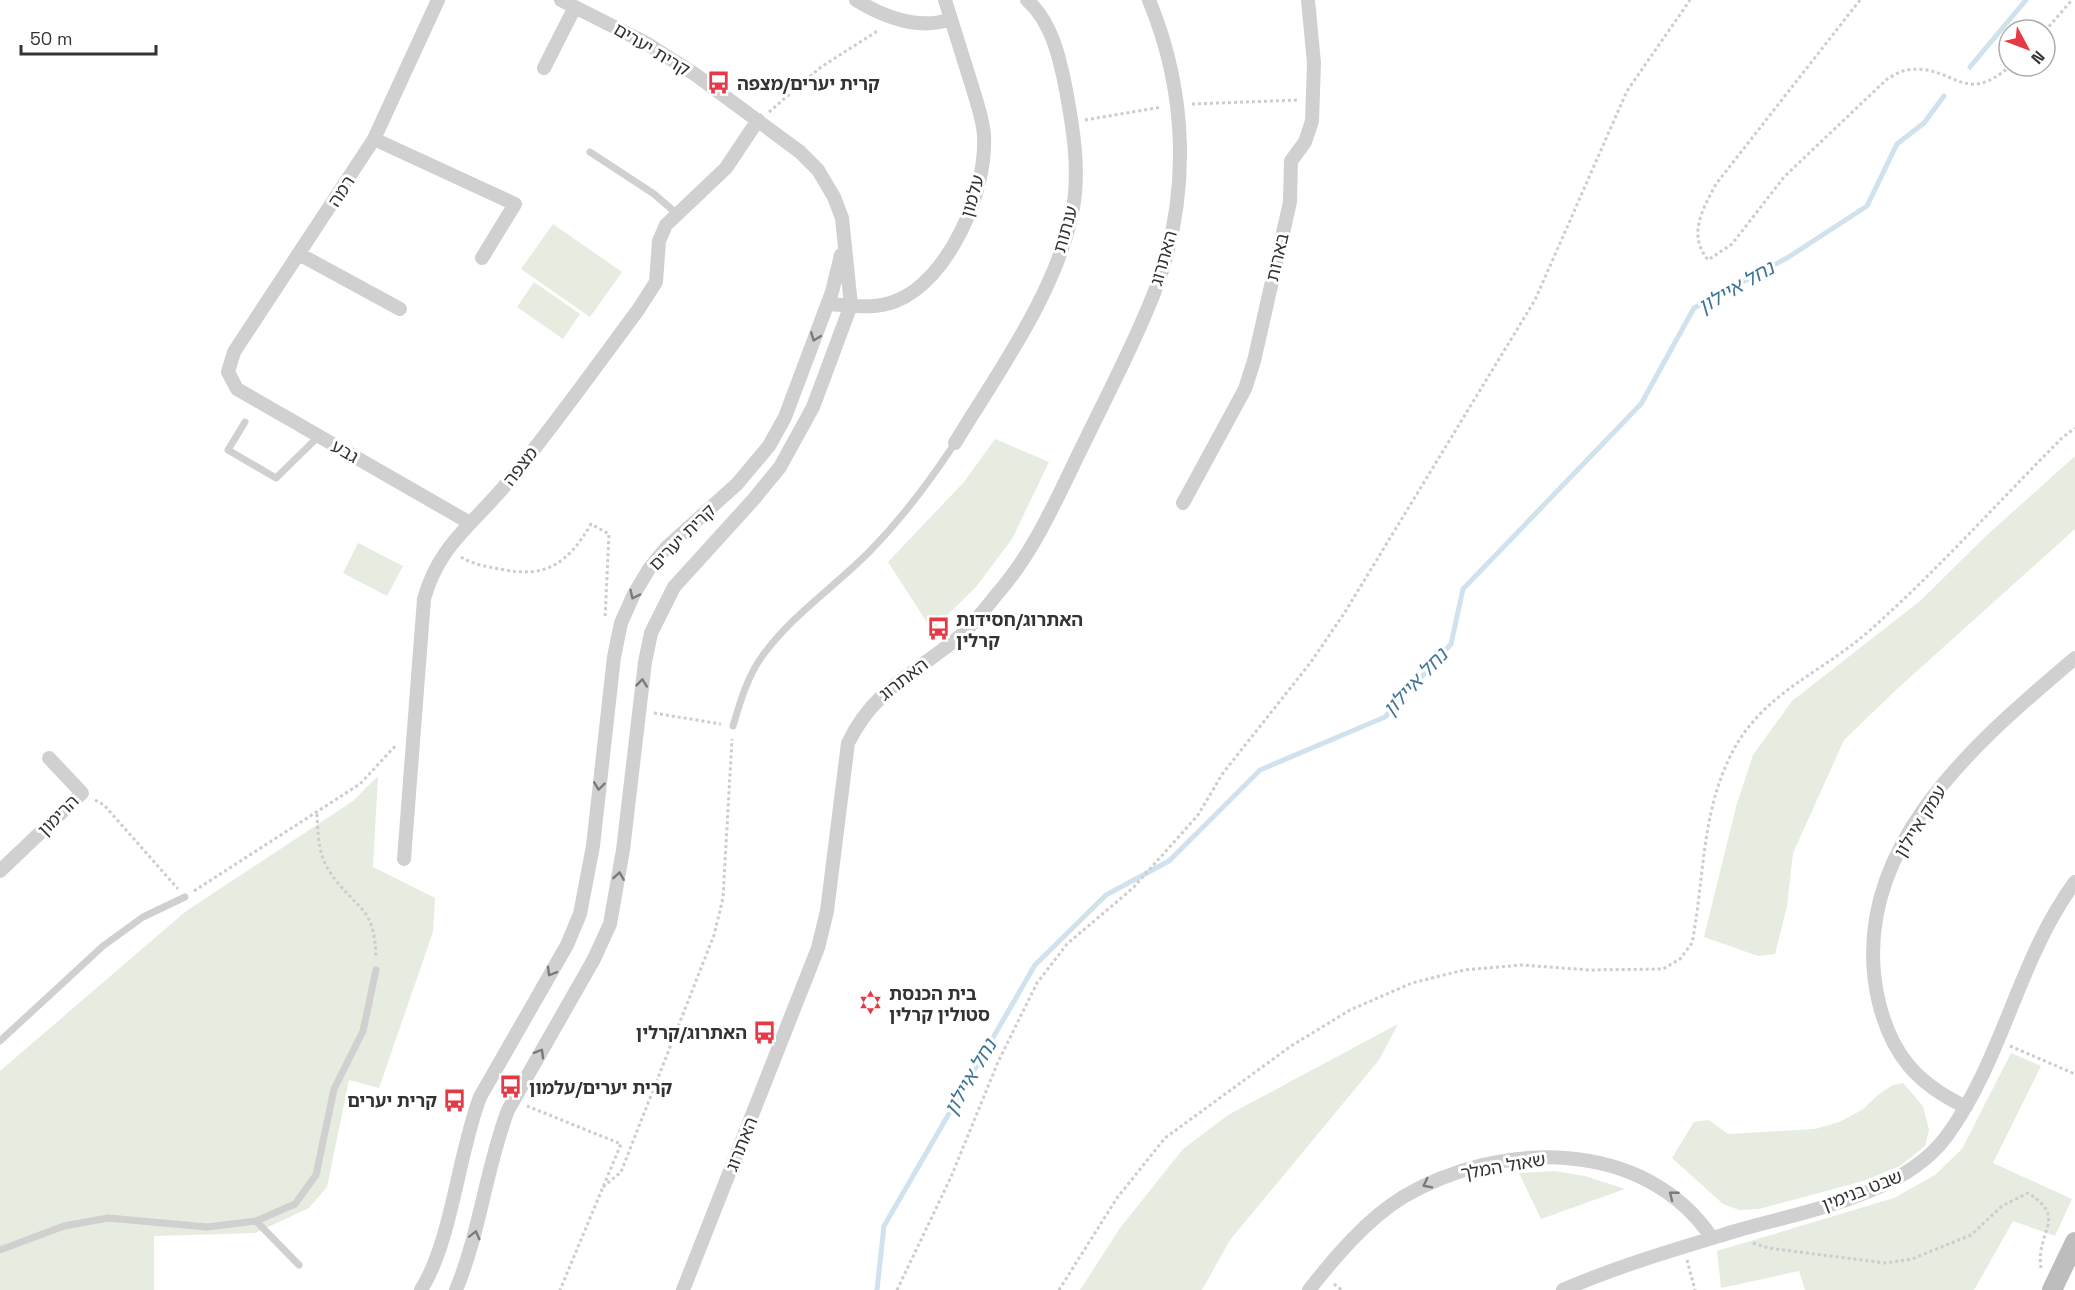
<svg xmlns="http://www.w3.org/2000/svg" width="2075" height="1290" viewBox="0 0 2075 1290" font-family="'Space Grotesk','Noto Sans Hebrew',sans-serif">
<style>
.green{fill:#e6ecdf}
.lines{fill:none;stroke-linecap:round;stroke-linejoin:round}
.stream{stroke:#cfe2ee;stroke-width:5}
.path{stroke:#cdcdcd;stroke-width:3;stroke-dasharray:3 3;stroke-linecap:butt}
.lane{stroke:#d0d0d0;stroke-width:7}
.street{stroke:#d0d0d0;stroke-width:14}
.secondary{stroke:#bdbdbd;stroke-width:20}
.oneway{stroke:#7a7a7a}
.labels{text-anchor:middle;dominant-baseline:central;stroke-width:6;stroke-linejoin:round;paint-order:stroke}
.street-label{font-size:18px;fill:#333;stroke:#fff}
.poi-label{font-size:18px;font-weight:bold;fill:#333;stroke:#fff;text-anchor:start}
.water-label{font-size:20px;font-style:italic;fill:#3f7597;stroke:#fff}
</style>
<rect width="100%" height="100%" fill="#fff"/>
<path class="green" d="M553,224L622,272L590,317L521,269Z
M534,282L580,314L563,339L517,307Z
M995,439L1049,462L1012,539L976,587L932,630L888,562L964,482Z
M2075,456V529L1897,689L1844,740L1793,853L1787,906L1775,954L1758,956L1704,937L1736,807L1753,755L1792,701L1920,601L1986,536Z
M358,543L403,566L387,596L343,573Z
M378,776L373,867L435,898L433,932L379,1088L349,1080L327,1187L309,1208L255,1233L154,1236V1290H0V1071L185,912L353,801Z
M1398,1024L1379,1060L1230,1240L1202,1290H1080L1120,1228L1183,1149L1228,1115Z
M2011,1053L2041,1066L1993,1163L2072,1199L2055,1236L2013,1221L1974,1290H1805L1799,1271L1721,1288L1717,1251L1894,1198L1935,1175L1962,1149Z
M1903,1083L1923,1106L1929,1130L1925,1146L1900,1166L1863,1181L1759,1209L1739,1210L1723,1204L1672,1158L1694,1122L1709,1120L1728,1134L1815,1129L1839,1122L1862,1110L1879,1094L1893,1085Z
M1555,1171L1585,1176L1625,1189L1541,1219L1519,1173Z"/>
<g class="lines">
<path class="stream" d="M1970,67L2026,0
M877,1290L884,1226L1035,965L1106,895L1169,861L1260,770L1385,717L1451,644L1463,589L1641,404L1694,308L1787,258L1867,206L1897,144L1924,123L1944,96"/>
<path class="path" d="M1860,0L1716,184C1703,209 1687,234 1708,260L1732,244L1784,177L1886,80C1892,76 1900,71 1907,70C1954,63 1963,108 2010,66
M2045,31L2072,0
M1192,104L1299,100
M769,112L821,67L879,30
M1085,120L1162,107
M461,557C472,564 488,567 500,569C547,579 568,563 591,524L609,534L605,619
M654,713L721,724
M95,800L104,805L178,889
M317,814C318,834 318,855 330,872C356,911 375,904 376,959
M194,891L360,784L397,744
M2010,1046L2075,1074
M527,1106L621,1144L560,1290
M603,1187L621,1172L714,935L723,898L732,739
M1753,1243L1768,1248L1885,1263L1912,1259L1971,1235L2002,1206L2028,1193C2069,1219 2035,1231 2041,1268
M1687,1260L1695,1290
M1334,1284L1342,1290
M897,1290L951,1177L998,1062L1037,983L1067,944L1133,888L1198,815L1223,773L1311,662L1345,612L1535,300L1627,91L1690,0
M1059,1290L1117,1198L1165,1138L1291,1046L1350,1010L1412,983L1464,970L1521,965L1590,970L1663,969L1680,959L1692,943C1704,882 1701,819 1728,761C1758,694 1818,676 1869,631C1937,571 1998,502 2062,438L2075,428"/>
<path class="lane" d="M590,152L654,194L676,213
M245,422L228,450L276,478L319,436
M733,726C740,702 748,675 763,655C793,614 836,586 871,550C903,517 930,481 955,443
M0,1041L103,946L143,917L185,897
M256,1221L299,1265
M0,1250L64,1226L108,1218L207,1227L256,1221L295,1204L316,1175L334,1089L363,1031L376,970"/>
<path class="street" d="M438,0L374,139L234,352L228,372L237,389L470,523
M856,0C884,17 918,31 951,19
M544,68L575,7
M374,139L515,204L482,258
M299,254L400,309
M828,304C850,305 874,310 896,301C949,280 987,191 984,136C983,118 976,100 971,83C962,55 954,28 945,0
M955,443C998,372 1058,290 1073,208C1080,169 1073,128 1066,90C1060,59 1052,22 1027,0
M1183,503L1245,389L1254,361L1290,202L1291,161L1305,142L1312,121L1314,63L1308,0
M404,859L424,599C439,544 474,524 508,482C553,427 595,368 638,310L656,282L659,241L666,225L726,168L758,120
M0,871L82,793L49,758
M1966,1107C1917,1084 1892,1055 1879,1003C1843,853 1975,743 2075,658
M421,1290C452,1240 458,1155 480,1097L567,945L580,914L593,846L614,657L621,623L634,594L649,569L667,547L737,484L769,446L785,417L832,292L841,255
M456,1290C480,1232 486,1168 508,1110L594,959L610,924L623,850L645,662L651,633L674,587L753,500L780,467L813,407L851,305L842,218L834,197L818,170L800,152L696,75L646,43L561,0
M683,1290L818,948L827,911L848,743C876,686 916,674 961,635C974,623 986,608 997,594C1036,550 1059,493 1085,441C1109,391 1136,341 1156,288C1191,194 1187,92 1149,0
M1309,1290C1335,1257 1367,1219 1403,1197C1500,1140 1644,1137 1712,1238
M1563,1290C1620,1265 1680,1248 1739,1230C1805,1211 1903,1195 1946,1137C2003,1060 2018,959 2075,882"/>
<path class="secondary" d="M2052,1290L2075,1242"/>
</g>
<defs><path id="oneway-chevron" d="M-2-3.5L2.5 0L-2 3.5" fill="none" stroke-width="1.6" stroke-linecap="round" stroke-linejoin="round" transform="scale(1.5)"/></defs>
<g class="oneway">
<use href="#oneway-chevron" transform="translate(815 337) rotate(111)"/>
<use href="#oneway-chevron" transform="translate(634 595) rotate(116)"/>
<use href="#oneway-chevron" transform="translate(642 683) rotate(-84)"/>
<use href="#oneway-chevron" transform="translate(599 786) rotate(97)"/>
<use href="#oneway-chevron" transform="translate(619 876) rotate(-81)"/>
<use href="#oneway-chevron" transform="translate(551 972) rotate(120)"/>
<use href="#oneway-chevron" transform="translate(540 1053) rotate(-60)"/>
<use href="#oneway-chevron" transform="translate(1427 1184) rotate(153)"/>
<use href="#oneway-chevron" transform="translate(1673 1195) rotate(-142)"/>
<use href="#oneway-chevron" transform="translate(475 1235) rotate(-76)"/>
</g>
<defs>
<symbol id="bus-bare" viewBox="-9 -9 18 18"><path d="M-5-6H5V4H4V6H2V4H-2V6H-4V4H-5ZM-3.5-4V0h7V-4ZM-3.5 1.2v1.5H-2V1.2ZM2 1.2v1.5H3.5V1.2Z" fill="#e63946" stroke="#fff" stroke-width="2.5" paint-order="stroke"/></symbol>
<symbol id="synagogue-bare" viewBox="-9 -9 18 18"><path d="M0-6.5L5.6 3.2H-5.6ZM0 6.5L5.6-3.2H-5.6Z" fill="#e63946" stroke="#fff" stroke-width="2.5" paint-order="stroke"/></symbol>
</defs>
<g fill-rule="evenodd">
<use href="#bus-bare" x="702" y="66" width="33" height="33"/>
<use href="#bus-bare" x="922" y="612" width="33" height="33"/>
<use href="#synagogue-bare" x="854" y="986" width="33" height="33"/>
<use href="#bus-bare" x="748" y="1016" width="33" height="33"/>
<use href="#bus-bare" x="494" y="1070" width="33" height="33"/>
<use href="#bus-bare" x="438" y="1084" width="33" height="33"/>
</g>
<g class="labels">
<g class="street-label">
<text transform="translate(652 49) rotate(31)">קרית יערים</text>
<text transform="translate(341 191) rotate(-57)">רמה</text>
<text transform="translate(972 196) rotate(-74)">עלמון</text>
<text transform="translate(1065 229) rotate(-74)">ענתות</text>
<text transform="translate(1277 257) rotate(-77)">בארות</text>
<text transform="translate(1163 258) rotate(-74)">האתרוג</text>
<text transform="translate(345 451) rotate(30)">גבע</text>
<text transform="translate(520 466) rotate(-52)">מצפה</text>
<text transform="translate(682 537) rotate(-45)">קרית יערים</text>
<text transform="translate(903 679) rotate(-38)">האתרוג</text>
<text transform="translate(58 815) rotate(-45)">הרימון</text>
<text transform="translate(1920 821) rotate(-58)">עמק איילון</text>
<text transform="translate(741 1144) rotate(-68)">האתרוג</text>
<text transform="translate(1503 1166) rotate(-10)">שאול המלך</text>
<text transform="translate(1862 1190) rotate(-21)">שבט בנימין</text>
</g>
<g class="poi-label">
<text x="737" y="83">קרית יערים/מצפה</text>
<text x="956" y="619">האתרוג/חסידות<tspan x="956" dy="21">קרלין</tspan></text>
<text x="889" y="993">בית הכנסת<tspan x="889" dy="21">סטולין קרלין</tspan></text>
<text x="747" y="1032" text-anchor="end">האתרוג/קרלין</text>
<text x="529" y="1087">קרית יערים/עלמון</text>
<text x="437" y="1100" text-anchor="end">קרית יערים</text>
</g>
<g class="water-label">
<text transform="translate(1736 287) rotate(-30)">נחל איילון</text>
<text transform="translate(1415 682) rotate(-47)">נחל איילון</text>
<text transform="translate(970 1077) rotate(-60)">נחל איילון</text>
</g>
</g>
<g transform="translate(2027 48) rotate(131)"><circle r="28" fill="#ffffff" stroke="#adadad" stroke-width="1.5"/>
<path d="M0-4.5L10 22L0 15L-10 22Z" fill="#e63946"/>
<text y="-9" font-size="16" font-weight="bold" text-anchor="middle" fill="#333333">N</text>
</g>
<path d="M21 45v9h135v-9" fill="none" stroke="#333333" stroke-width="3"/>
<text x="30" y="45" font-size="18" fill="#333333" stroke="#ffffff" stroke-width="4.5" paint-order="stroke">50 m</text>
</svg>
